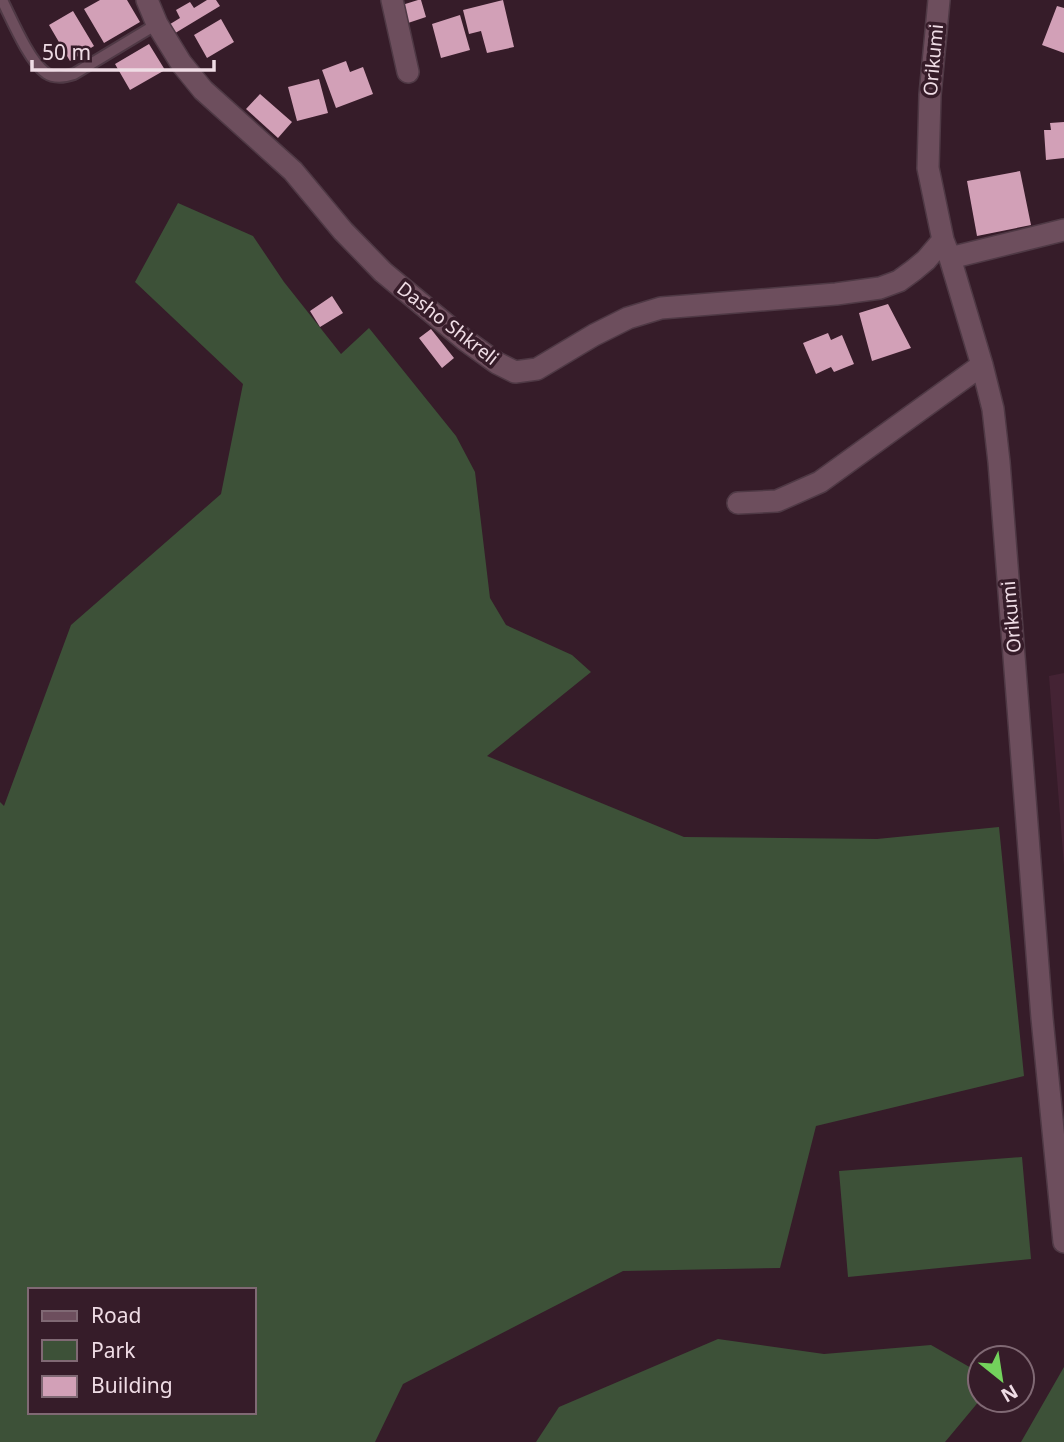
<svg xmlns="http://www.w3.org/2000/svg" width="1064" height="1442" viewBox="0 0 1064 1442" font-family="'Noto Sans',sans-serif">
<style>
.built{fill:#442334}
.green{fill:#3d5138;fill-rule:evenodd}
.building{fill:#d2a0b7}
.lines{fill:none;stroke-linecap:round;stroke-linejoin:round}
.service-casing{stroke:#4f3945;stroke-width:14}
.minor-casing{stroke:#4f3945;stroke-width:24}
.service{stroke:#6d4e5d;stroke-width:10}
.minor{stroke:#6d4e5d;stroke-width:21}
.labels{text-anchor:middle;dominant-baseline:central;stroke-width:7;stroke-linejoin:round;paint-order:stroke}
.street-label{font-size:19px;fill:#efdce5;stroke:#361c29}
</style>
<rect width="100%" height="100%" fill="#361c29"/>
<path class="built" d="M1064,673V866L1049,676Z"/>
<path class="green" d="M178,203L253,236L284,282L341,354L369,328L456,436L475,472L490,598L506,625L572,655L591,672L487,756L684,837L877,839L999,827L1024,1076L816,1126L780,1268L623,1271L403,1384L375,1442H0V802L4,806L71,625L221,494L243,384L135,282ZM30,1290H254V1412H30Z
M1022,1157L1031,1259L848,1277L839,1171Z
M718,1339L824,1354L931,1345L980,1373V1400L945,1442H536L559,1407Z
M1064,1367V1442H1021Z"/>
<path class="building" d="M100,0H127L140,22L104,43L84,9Z
M207,0H216L220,6L172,35L167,26L180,18L176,10L190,2L194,8Z
M418,0H421L426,17L408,23L402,5Z
M503,0L514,47L487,53L481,31L469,34L463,10Z
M1057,6L1064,8V53L1042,45Z
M73,11L94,46L70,61L49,25Z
M460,15L470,50L441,58L432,24Z
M221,19L234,42L207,58L194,35Z
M149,44L165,70L130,90L115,64Z
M346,61L350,72L363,67L373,94L336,108L322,70Z
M319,79L328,113L297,121L288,87Z
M260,94L292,122L278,138L246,109Z
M1064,122V158L1046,160L1044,130H1051L1050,123Z
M1020,171L1031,225L977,236L967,181Z
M332,296L343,313L320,327L310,311Z
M888,304L911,348L872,361L859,313Z
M431,329L454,358L442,368L419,338Z
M828,333L831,340L842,335L854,364L834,372L831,367L816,374L803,343Z"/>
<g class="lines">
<defs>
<path id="service" d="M2,0C12,20 29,61 46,73C55,79 65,77 74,74L157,24"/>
<path id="minor" d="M147,0L157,24L181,63L203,90L293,171L343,231L383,272L465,340L497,363L515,372L537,369L594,335L628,318L661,308L836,294L880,288L899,281L914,270L926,260L943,240
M392,0L408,72
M939,0L930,95L928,168L943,240L950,258L982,365L993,409L999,462L1042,1018L1064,1242
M950,258L1064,230
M738,503L777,501L820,482L982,365"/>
</defs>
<use href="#service" class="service-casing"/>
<use href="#minor" class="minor-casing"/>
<use href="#service" class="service"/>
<use href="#minor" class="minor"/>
</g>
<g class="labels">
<g class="street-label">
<text transform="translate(933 60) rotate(-85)">Orikumi</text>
<text transform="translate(448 323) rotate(38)">Dasho Shkreli</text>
<text transform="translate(1011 617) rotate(-95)">Orikumi</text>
</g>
</g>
<rect x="28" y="1288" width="228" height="126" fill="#361c29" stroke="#806974" stroke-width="2"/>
<rect x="42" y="1311" width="35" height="10" fill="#6d4e5d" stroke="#806974" stroke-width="2"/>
<text x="91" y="1323" font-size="21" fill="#efdce5">Road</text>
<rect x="42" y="1340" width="35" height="21" fill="#3d5138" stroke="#806974" stroke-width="2"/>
<text x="91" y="1358" font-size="21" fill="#efdce5">Park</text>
<rect x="42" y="1376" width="35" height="21" fill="#d2a0b7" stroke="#806974" stroke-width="2"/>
<text x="91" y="1393" font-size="21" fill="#efdce5">Building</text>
<g transform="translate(1001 1379) rotate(150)"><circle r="33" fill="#361c29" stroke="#806974" stroke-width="2"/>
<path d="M0-5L12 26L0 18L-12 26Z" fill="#73d25c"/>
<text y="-10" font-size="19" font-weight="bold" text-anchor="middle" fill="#efdce5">N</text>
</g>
<path d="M32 60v10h182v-10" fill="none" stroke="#efdce5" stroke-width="3.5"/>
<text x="42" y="60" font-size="21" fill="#efdce5" stroke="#361c29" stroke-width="5" paint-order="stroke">50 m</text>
</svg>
